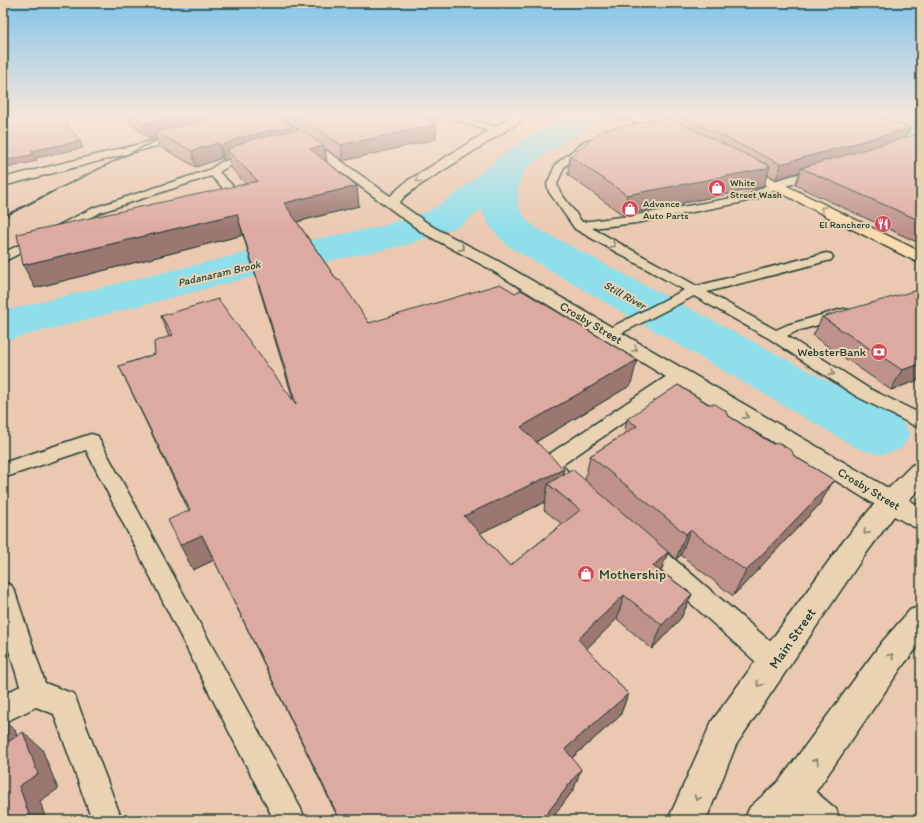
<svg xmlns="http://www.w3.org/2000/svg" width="924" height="823" font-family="Itim,sans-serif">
	<rect width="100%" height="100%" fill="#eac9b0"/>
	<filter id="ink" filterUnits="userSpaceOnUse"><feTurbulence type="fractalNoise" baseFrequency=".025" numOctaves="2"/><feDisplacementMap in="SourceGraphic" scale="8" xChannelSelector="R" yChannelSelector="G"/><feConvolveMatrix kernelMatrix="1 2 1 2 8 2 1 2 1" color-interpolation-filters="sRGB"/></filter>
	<g filter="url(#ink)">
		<polygon fill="#addd9c" stroke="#668d68" points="831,114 916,114 921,117 921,136 902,142"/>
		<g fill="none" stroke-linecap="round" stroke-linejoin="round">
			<path fill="#8fdfeb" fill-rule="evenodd" d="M566 114H598C583 136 556 145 536 161 533 163 529 165 526 168 521 174 519 185 518 192 515 209 524 218 536 228L901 419 910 434 901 449 880 455 859 449 508 246C498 236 485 223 482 209L459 226 406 245 251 277 3 341V311L249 252 383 226 431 210 458 192 499 157 527 137 556 123Z"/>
			<g stroke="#1f3d34" stroke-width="3">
				<g id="lane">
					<polygon points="439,114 453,114 500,129 502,131 497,134 494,133"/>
					<polygon points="588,140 593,143 564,167 557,184 560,192 582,222 636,215 738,197 750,194 771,183 779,183 780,185 779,187 758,198 739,203 636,223 592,228 697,286 826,253 831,254 833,257 831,260 707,292 776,330 787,325 839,310 844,309 849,310 851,313 849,316 797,331 787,336 868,388 921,414 921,428 915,426 856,396 770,339 694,296 614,337 609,339 604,337 601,334 604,331 684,290 575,229 549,192 547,184 556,164 585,141"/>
					<polygon points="252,151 257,154 255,156 229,166 219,172 233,186 230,197 210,203 206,202 204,200 206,198 221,193 222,187 211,176 101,212 3,262 3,253 93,208 209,170 221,162"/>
					<path d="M679 371 685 372 687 376 685 380 562 465 571 475 568 480C555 484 545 475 539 464L542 459 673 372Z"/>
					<polygon points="91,434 98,436 100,441 301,809 305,820 274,820 86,450 3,478 3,463"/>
					<polygon points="645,539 653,541 784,653 788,662 784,671 775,675 766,671 637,555 634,548 637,541"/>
					<polygon points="3,582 11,585 15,592 45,683 74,694 122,820 92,820 54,714 36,707 3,723 3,695 20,686 3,631"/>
					<polygon points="793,778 804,782 836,809 840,820 801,820 782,804 778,793 782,782"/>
				</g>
			</g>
			<g stroke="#1f3d34" stroke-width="3">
				<g id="street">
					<polygon points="263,114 275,114 390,196 407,181 516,114 527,114 523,120 417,187 405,196 399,203 433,227 500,262 900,495 904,502 900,509 891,512 882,509 488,268 423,233"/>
					<path d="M694 114H715L714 116C702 119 656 132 650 124 652 121 686 116 694 114Z"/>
					<polygon points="188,132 192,133 194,135 192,137 3,186 3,178"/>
					<polygon points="826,166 830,167 832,170 830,173 775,189 770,188 768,185 770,182"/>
				</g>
			</g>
			<g stroke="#1f3d34" stroke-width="3">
				<g id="secondary">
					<polygon points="921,462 921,487 909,500 921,507 921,529 912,526 894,516 862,559 736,745 706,820 668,820 712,721 842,543 882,495 912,465"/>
					<polygon points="921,606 921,643 904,664 806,806 791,820 744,820 750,807 780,780 882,642 910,610"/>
				</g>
			</g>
			<g stroke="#1f3d34" stroke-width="3">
				<g id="primary">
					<path d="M616 114C639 114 655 120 676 130L678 132 676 134H668L651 126 617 116Z"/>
					<polygon points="738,162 921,252 921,263 915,261 734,169 732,166 734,163"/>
				</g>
			</g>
			<use href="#lane" fill="#e9d3b2" fill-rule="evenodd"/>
			<use href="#street" fill="#e9d3b2" fill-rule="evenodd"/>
			<use href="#secondary" fill="#e9d3b2" fill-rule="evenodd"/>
			<use href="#primary" fill="#fcdcac" fill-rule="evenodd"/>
			<polyline stroke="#1f3d34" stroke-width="1.5" points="48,194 167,135"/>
			<polyline stroke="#1f3d34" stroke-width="2" points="3,217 50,193"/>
		</g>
		<g fill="#be928a" stroke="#1f3d34" fill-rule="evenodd">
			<path d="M121 114H275L292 126 293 131 299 129 278 114H442V117L428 121 436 125V139L343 161 325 148 327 162 359 206 297 222 337 280 369 323 631 385 536 442 564 474 585 480 590 456 624 434 627 419 708 404 773 444 834 480 819 505 733 596 681 555 676 559 668 552 661 571 692 594 681 618 652 649 617 619 586 649 628 694 620 716 572 758 574 789 551 820H339L214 560 193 570 189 511 131 391 119 366 155 354 169 337 161 316 293 399 243 235 35 288 246 184 231 168 229 159 224 161 222 158 196 167 159 146 156 137 148 139ZM545 502 544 510 562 524 510 566 480 533Z"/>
			<polygon points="682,117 906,138 921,133 921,244 795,185 800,172 776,179 767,174 764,185 758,188 623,215 568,175 570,156 681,123"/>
			<polygon points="822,317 921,379 891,390 813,336"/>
		</g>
		<g fill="#9b7771" stroke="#1f3d34">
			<polygon points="183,114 242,114 155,132 156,137 148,139 143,124"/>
			<polygon points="410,114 442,114 442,117 410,126"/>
			<polygon points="436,125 436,139 343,161 341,145"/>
			<polygon points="292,126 294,140 227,150 229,159 224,161 221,146 239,138"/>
			<polygon points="910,128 904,141 801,168 800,172 776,179 781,164"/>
			<polygon points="80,141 83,148 36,158 37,161 3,169 3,161 31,151"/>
			<polygon points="218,143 222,158 196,167 192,151"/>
			<polygon points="324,146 327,164 310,149"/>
			<polygon points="770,166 764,185 758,188 623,215 627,195"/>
			<polygon points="357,186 359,206 288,224 284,203"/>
			<polygon points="237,214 243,235 35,288 23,265"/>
			<polygon points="637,360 631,385 519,452 521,427"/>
			<polygon points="921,364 921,379 891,390 902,370"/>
			<polygon points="564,469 560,494 548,484 545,502 464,541 464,516"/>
			<polygon points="834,480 819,505 733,596 746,571"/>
			<polygon points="690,530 681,555 676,559 686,534"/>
			<polygon points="202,535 214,560 193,570 180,545"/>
			<polygon points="668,552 659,576 653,566"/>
			<polygon points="692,594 681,618 652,649 662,625"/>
			<polygon points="624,595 617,619 572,663 578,639"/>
			<polygon points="628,694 620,716 559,769 565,749"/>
			<polygon points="3,721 15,730 25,760 5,744 3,738"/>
			<polygon points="23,732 42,749 58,789 40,801 46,820 31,820 19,786"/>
			<polygon points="581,769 574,789 551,820 542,820"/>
		</g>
		<g fill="#ddaaa1" stroke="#1f3d34">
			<polygon points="3,114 59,114 80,141 31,151 34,154 3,161"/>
			<polygon points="132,114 183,114 143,124"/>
			<polygon points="225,114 275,114 292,126 239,138 221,146 218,143 192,151 155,132"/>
			<polygon points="296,114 416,114 436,125 341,145"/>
			<polygon points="695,114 873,114 910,128 781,164 682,117"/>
			<polygon points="667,117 770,166 764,169 627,195 570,156 603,130"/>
			<polygon points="300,129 324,146 310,149 357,186 284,203 337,280 340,280 369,323 500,284 515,293 521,290 637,360 521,427 564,469 464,516 510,566 580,510 548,484 572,469 668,552 653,566 692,594 662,625 624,595 578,639 628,694 565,749 581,769 542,820 340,820 202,535 180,545 168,520 190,510 119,366 155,354 154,342 173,335 161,316 218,299 296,404 237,214 23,265 17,234 258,181 227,150 246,141"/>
			<polygon points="921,133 921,221 801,168"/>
			<polygon points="921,289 921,364 902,370 822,317"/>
			<polygon points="678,385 708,404 715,404 726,411 727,415 773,444 779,443 792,451 794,456 834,480 746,571 690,530 686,534 590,456 637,426 627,419"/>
			<polygon points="23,732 38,774 19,786 31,820 3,820 3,738 5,744"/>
		</g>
		<defs><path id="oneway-chevron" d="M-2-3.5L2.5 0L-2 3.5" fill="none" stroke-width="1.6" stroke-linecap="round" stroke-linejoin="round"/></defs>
		<g stroke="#7a806d">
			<use href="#oneway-chevron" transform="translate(418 180) rotate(148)"/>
			<use href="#oneway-chevron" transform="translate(613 245) rotate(30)"/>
			<use href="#oneway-chevron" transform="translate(462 248) rotate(27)"/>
			<use href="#oneway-chevron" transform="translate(635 349) rotate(31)"/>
			<use href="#oneway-chevron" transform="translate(832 373) rotate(33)"/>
			<use href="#oneway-chevron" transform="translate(746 416) rotate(31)"/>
			<use href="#oneway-chevron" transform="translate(866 532) rotate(129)"/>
			<use href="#oneway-chevron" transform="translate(891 656) rotate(-53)"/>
			<use href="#oneway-chevron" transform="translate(759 684) rotate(126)"/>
			<use href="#oneway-chevron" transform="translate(816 761) rotate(-54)"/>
			<use href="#oneway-chevron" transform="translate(697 798) rotate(113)"/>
		</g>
		<use stroke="#8e8c70" href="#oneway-chevron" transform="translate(823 209) rotate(-154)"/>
	</g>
	<linearGradient id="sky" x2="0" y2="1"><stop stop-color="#84c5e9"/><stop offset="0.5" stop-color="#f6e7db"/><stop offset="1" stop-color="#f6e7db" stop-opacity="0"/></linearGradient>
	<rect width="924" height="230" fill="url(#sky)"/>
	<defs>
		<g id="shop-disc" transform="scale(0.9)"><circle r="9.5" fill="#d1495b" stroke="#e9d3b2"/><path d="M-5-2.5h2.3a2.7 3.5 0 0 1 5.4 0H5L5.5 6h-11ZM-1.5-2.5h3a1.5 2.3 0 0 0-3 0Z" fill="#fff"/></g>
		<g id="restaurant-disc" transform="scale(0.9)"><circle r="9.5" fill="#d1495b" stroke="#e9d3b2"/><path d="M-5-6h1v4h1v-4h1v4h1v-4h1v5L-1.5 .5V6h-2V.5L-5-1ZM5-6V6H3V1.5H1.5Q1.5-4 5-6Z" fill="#fff"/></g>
		<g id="bank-disc" transform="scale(0.9)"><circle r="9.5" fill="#d1495b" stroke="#e9d3b2"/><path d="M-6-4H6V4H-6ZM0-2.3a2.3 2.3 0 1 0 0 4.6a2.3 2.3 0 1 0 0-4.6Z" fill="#fff"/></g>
	</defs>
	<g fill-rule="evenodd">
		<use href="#shop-disc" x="717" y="188"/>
		<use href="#shop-disc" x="630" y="209"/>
		<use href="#restaurant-disc" x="883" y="224"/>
		<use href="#bank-disc" x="879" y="352"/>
		<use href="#shop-disc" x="586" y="574"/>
	</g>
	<g text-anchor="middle" stroke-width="4" stroke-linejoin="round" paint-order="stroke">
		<g font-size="10" fill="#1f3d34" stroke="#e9d3b2" text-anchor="start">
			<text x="730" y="186">White<tspan x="730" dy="12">Street Wash</tspan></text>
			<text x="643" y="207">Advance<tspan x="643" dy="12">Auto Parts</tspan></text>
			<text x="870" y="228" text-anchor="end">El Ranchero</text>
		</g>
		<g font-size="11" font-style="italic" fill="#25453d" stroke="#e9d3b2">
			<text transform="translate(219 273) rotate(-13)" y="4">Padanaram Brook</text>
			<text transform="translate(625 295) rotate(29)" y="4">Still River</text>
		</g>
		<g font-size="12" fill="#1f3d34" stroke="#e9d3b2">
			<text transform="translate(591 323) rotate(31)" y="4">Crosby Street</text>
			<text transform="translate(869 489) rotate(31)" y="4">Crosby Street</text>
		</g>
		<g font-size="12" fill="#1f3d34" stroke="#e9d3b2" text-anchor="end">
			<text x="866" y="356">WebsterBank</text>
		</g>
		<g font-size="14" fill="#1f3d34" stroke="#e9d3b2" text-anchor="start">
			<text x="599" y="579">Mothership</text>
		</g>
		<g font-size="14" fill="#1f3d34" stroke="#e9d3b2">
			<text transform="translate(792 638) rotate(-55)" y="5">Main Street</text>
		</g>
	</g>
	<rect width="924" height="823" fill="none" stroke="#e9d3b2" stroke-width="16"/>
	<rect x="8" y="8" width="908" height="807" fill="none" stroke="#1f3d34" stroke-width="1.5" filter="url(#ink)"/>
</svg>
